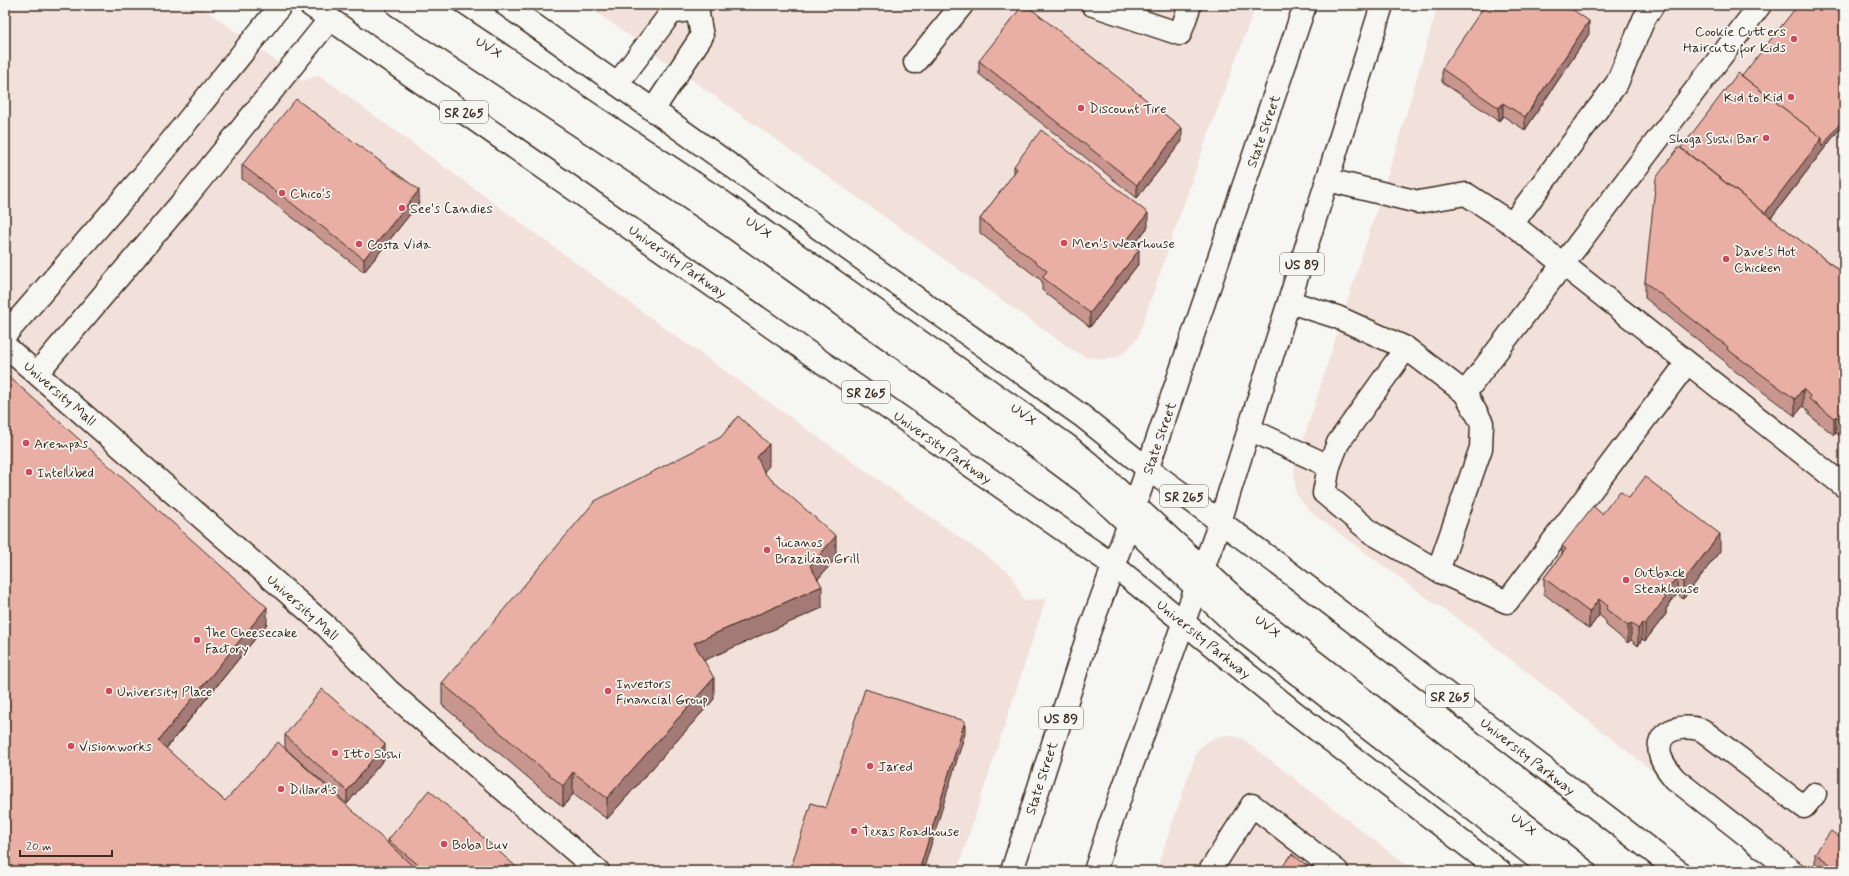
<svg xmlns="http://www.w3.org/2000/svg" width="1849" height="876" font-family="Mynerve,sans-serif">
	<rect width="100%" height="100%" fill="#f6f6f2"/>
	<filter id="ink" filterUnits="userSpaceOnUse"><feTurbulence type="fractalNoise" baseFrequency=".025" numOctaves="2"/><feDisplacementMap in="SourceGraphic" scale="8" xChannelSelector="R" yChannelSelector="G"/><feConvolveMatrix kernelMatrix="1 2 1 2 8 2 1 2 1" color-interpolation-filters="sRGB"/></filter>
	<g filter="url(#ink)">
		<g fill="#f2e1db">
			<polygon points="5,5 199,5 303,81 319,75 670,332 1010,573 1023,600 1046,599 957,871 5,871"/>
			<polygon points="586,5 1256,5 1200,157 1138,337 1128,349 1116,358 1100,359 1086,357 1071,349"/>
			<polygon points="1438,5 1844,5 1844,871 1779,871 1472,629 1431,601 1309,511 1296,494 1294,469 1395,152"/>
			<polygon points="1229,735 1243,739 1414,871 1156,871 1197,751 1206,742 1216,737"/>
		</g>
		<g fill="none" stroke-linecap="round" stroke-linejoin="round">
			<g stroke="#3b2a1e" stroke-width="25">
				<g id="minor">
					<polyline points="397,5 724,221 959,389 1085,483 1243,632 1553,871"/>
					<polyline points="426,5 721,201 1068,446 1090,464 1249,611 1585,871"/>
					<polyline points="1093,5 1180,34 1190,5"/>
					<polyline points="915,62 962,5"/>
					<polyline points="617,84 671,13 697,9 700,5"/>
					<polyline points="653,110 702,36 697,9"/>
					<polyline points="1328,180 1418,202 1466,194 1512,224 1844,486"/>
					<polyline points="1512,224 1617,83 1644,19 1653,5"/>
					<polyline points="1290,302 1337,317 1406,348 1338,443 1329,466"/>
					<polyline points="5,335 143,176 281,5"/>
					<polyline points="5,346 327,627 388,690 598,871"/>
					<polyline points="1406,348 1465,393 1760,5"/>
					<polyline points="37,373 183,201 330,19"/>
					<polyline points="1249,429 1329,466 1324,493 1372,533 1438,571 1507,602 1687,363"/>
					<polyline points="1438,571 1481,448 1482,423 1465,393"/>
					<polyline points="1210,871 1252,805 1337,871"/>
					<path d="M1792 871 1675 779C1669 772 1664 766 1661 758 1652 730 1682 723 1702 730L1804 807 1815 794"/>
				</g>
			</g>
			<g stroke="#3b2a1e" stroke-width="25">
				<g id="major">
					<polyline points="310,5 1113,565 1294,712 1500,871"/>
					<polyline points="506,5 1082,416 1148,469 1278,564 1678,871"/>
					<polyline points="1012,871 1089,632 1128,526 1305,5"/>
					<polyline points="1095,871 1109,828 1220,522 1382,5"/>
				</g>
			</g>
			<use href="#minor" stroke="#f6f6f2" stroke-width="22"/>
			<use href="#major" stroke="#f6f6f2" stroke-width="22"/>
		</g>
		<g fill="#c8968e" stroke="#3b2a1e">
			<polygon points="1493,10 1589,34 1525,130 1503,116 1499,121 1442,82 1442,69"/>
			<polygon points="979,61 1182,141 1137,198 979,74"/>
			<polygon points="1742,76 1844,123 1771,218 1844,274 1844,439 1836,433 1834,435 1809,415 1809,412 1803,406 1795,416 1727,365 1727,363 1645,298 1645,282 1681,148"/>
			<polygon points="242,165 419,203 364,272 242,179"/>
			<polygon points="1014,166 1148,227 1133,245 1139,263 1090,327 1042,290 1042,281 980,233 980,219 1014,174"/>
			<polygon points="769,466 764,471 765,474 836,558 818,579 822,608 704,660 714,699 607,819 573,794 563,807 442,705 442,683"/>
			<polygon points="1629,498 1720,551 1683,599 1677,594 1666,609 1666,614 1645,641 1642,639 1638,646 1631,640 1628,643 1606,625 1606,621 1599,615 1589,629 1544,594 1544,578 1562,554 1562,546 1602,514"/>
			<polygon points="267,624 166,749 225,801 388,844 388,840 521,871 5,871"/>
			<polygon points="285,735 385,758 347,804 285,748"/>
			<polygon points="1842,839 1844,871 1822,871 1815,866 1815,853"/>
		</g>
		<g fill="#a37a74" stroke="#3b2a1e">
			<polygon points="1589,21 1589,34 1525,130 1525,117"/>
			<polygon points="1503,103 1503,116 1499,121 1499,108"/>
			<polygon points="1844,118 1844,123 1763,228 1763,215 1822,138"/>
			<polygon points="1182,128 1182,141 1137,198 1137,185"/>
			<polygon points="419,190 419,203 364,272 364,259"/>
			<polygon points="1148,213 1148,227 1127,254 1127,240"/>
			<polygon points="1139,250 1139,263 1090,327 1090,313"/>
			<polygon points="1803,389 1803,406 1795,416 1795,399"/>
			<polygon points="1836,416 1836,433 1834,435 1834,418"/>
			<polygon points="769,444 769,466 757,479 757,457"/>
			<polygon points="1720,534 1720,551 1683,599 1683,582"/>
			<polygon points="836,536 836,558 810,588 810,566"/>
			<polygon points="1677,577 1677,594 1666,609 1666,614 1645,641 1645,625 1663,595"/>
			<polygon points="822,586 822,608 694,665 694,643"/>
			<polygon points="1599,599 1599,615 1589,629 1589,612"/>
			<polygon points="267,607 267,624 158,758 158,741"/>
			<polygon points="1631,623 1631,640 1628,643 1628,626"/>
			<polygon points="1642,623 1642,639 1638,646 1638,629"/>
			<polygon points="714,678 714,699 607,819 607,798"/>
			<polygon points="965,721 965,734 923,871 919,871"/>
			<polygon points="385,744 385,758 347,804 347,791"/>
			<polygon points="573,772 573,794 563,807 563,786"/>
		</g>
		<g fill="#e9afa5" stroke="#3b2a1e">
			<polygon points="1023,5 1026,5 1182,128 1137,185 979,61"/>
			<polygon points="1485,5 1493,10 1496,5 1566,5 1589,21 1525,117 1503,103 1499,108 1442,69"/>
			<polygon points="1798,5 1844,5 1844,118 1822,147 1822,138 1742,76"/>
			<polygon points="1738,73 1822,138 1765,213 1681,148"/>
			<polygon points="296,99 419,190 364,259 242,165"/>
			<polygon points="1041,130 1148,213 1127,240 1139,250 1090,313 1042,277 1047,271 980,219 1017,169 1014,166"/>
			<polygon points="1679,147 1844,274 1844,422 1836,416 1834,418 1809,399 1810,396 1803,389 1795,399 1727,349 1728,347 1645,282 1656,178"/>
			<polygon points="5,373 267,607 158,741 225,801 278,742 418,871 5,871"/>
			<polygon points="738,416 769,444 757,457 765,474 836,536 810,566 822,586 694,643 714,678 607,798 573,772 563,786 442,683 595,501 721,437"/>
			<polygon points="1645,477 1720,534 1683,582 1677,577 1663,595 1666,597 1645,625 1642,623 1638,629 1631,623 1628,626 1606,609 1608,606 1599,599 1589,612 1544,578 1566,549 1562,546 1593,506 1602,514 1620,491 1629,498"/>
			<polygon points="322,689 385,744 347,791 285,735"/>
			<polygon points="865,689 965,721 919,871 790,871 811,803 826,808"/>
			<polygon points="429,790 521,871 426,871 388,840"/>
			<polygon points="1831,831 1842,839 1844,836 1844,871 1826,871 1831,865 1815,853"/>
			<polygon points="1292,854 1314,871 1279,871"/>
		</g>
	</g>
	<g fill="#d1495b" stroke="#f6f6f2" stroke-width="1.5">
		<circle cx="1794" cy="39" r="4"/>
		<circle cx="1791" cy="97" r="4"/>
		<circle cx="1081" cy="108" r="4"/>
		<circle cx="1766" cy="138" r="4"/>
		<circle cx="282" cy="193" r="4"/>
		<circle cx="402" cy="208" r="4"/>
		<circle cx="1064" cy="243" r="4"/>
		<circle cx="359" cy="244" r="4"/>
		<circle cx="1726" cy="259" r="4"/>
		<circle cx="26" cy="443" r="4"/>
		<circle cx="29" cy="472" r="4"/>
		<circle cx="767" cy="550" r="4"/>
		<circle cx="1626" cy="580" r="4"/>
		<circle cx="197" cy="640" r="4"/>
		<circle cx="109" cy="691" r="4"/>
		<circle cx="608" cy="691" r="4"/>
		<circle cx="71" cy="746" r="4"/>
		<circle cx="335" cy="753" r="4"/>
		<circle cx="870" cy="766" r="4"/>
		<circle cx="281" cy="789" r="4"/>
		<circle cx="854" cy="831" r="4"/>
		<circle cx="444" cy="844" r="4"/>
	</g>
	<g text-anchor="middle" stroke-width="3.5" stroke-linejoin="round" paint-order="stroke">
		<g fill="#f6f6f2" stroke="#73675e" stroke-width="1">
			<rect x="440" y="101" width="48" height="22" rx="3"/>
			<rect x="1280" y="253" width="44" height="22" rx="3"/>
			<rect x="842" y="381" width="48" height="22" rx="3"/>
			<rect x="1160" y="485" width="48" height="22" rx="3"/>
			<rect x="1426" y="685" width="48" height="22" rx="3"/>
			<rect x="1039" y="707" width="44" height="22" rx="3"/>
		</g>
		<g font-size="13" font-weight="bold" fill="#3b2a1e">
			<text x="464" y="117">SR 265</text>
			<text x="1302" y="269">US 89</text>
			<text x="866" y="397">SR 265</text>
			<text x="1184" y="501">SR 265</text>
			<text x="1450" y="701">SR 265</text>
			<text x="1061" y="723">US 89</text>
		</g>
		<g font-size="14" fill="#3b2a1e" stroke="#f6f6f2" text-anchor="start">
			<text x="1786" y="36" text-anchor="end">Cookie Cutters<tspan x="1786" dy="16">Haircuts for Kids</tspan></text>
			<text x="1783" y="102" text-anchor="end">Kid to Kid</text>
			<text x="1089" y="113">Discount Tire</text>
			<text x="1758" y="143" text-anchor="end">Shoga Sushi Bar</text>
			<text x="290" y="198">Chico's</text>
			<text x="410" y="213">See's Candies</text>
			<text x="1072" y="248">Men's Wearhouse</text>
			<text x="367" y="249">Costa Vida</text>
			<text x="1734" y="256">Dave's Hot<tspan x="1734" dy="16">Chicken</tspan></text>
			<text x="34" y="448">Arempas</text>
			<text x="37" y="477">Intellibed</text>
			<text x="775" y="547">Tucanos<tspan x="775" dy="16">Brazilian Grill</tspan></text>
			<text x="1634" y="577">Outback<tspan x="1634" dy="16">Steakhouse</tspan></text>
			<text x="205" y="637">The Cheesecake<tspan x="205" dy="16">Factory</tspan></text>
			<text x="616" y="688">Investors<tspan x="616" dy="16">Financial Group</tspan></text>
			<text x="117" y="696">University Place</text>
			<text x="79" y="751">Visionworks</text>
			<text x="343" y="758">Itto Sushi</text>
			<text x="878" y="771">Jared</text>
			<text x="289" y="794">Dillard's</text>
			<text x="862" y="836">Texas Roadhouse</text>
			<text x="452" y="849">Boba Luv</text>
		</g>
		<g font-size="14" fill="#3b2a1e" stroke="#f6f6f2">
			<text transform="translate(489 47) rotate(33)" y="5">UVX</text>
			<text transform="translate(1263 131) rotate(-71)" y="5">State Street</text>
			<text transform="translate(759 227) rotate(35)" y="5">UVX</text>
			<text transform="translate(678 261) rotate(35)" y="5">University Parkway</text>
			<text transform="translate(60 393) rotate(41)" y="5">University Mall</text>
			<text transform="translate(1024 414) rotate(36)" y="5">UVX</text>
			<text transform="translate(1159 438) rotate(-71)" y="5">State Street</text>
			<text transform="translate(943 447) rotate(35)" y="5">University Parkway</text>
			<text transform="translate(303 607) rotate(42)" y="5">University Mall</text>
			<text transform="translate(1268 626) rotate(38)" y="5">UVX</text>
			<text transform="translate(1204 639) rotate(39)" y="5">University Parkway</text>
			<text transform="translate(1528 756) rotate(38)" y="5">University Parkway</text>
			<text transform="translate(1041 778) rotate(-72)" y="5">State Street</text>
			<text transform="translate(1524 824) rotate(38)" y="5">UVX</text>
		</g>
	</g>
	<rect width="1849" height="876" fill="none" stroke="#f6f6f2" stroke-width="20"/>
	<rect x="10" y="10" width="1829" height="856" fill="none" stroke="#3b2a1e" stroke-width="1.5" filter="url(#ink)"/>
	<path d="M20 850v6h92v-6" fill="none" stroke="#3b2a1e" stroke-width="2"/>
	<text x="26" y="850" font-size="12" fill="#3b2a1e" stroke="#f6f6f2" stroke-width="3" paint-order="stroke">20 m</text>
</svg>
